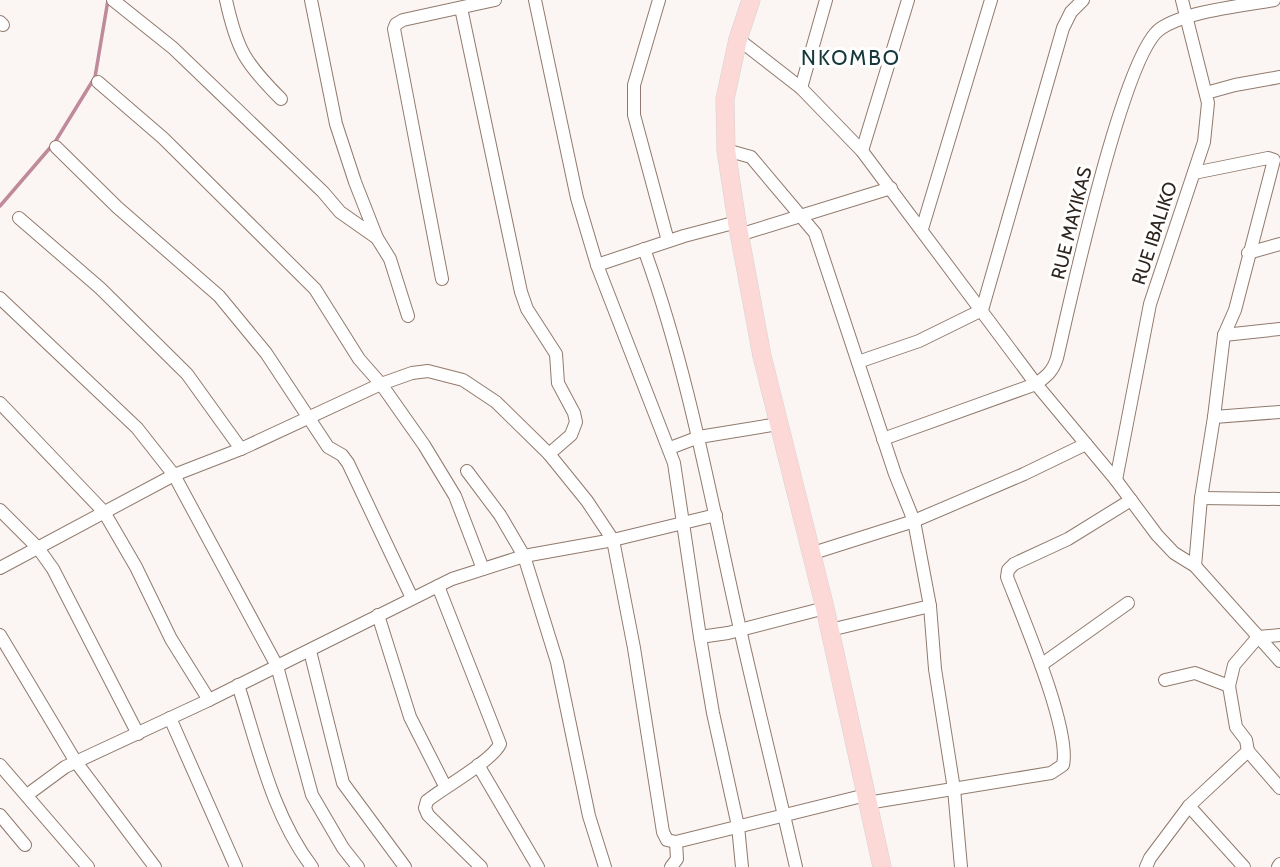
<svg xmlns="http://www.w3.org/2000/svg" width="1280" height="867" font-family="Cabin,sans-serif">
	<rect width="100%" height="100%" fill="#fbf6f3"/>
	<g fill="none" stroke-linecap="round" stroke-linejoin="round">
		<polyline stroke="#c08a9d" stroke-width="3.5" points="0,206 55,142 95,77 108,0"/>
		<g stroke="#917a6d" stroke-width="14">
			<g id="street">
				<polyline points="113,0 173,48 323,192 340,212 377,238"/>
				<path d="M226 0C237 50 245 63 281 99"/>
				<polyline points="311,0 336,124 355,182 377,238 390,259 408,316"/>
				<polyline points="535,0 577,198 597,265 674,463 700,637 713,713 738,826 742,867"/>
				<polyline points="659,0 634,85 634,115 668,241"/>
				<polyline points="461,8 521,292 527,309 556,354 558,383 574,413 576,422 571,435 549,454"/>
				<polyline points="0,22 3,25"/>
				<polyline points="738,39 801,88 862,151 1036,384 1116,480 1157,535 1174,553 1195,566 1280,661"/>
				<polyline points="98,82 163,138 315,289 359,359 381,384 424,445 455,496 483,569"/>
				<polyline points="801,88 826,0"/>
				<polyline points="1206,93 1235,85 1280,77"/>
				<polyline points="56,147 117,207 219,296 266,353 328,447 342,455 348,463 412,598"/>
				<polyline points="726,150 751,157 815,233 895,474 914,521 930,606 935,669 954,789 961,867"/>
				<polyline points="862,151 908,0"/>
				<polyline points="1194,173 1268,158 1274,160 1235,310 1224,335 1214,417 1201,498 1195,566"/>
				<polyline points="19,218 100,288 187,374 241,449"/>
				<polyline points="922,229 991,0"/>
				<polyline points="739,235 891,188"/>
				<path d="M644 249C689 373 711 501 740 629 758 709 778 788 796 867"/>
				<polyline points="1248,253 1280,244"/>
				<polyline points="597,265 684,236 737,222"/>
				<polyline points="442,279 394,29 396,24 403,20 495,0"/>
				<polyline points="0,298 137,428 174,475 277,666 312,795 343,848 358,867"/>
				<polyline points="1224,335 1280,329"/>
				<polyline points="858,362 919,341 982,310 1063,28 1071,12 1083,0"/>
				<polyline points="0,403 104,512 136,567 171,639 209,700"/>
				<polyline points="1214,417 1280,412"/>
				<path d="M883 439 1036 384C1047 376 1053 371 1057 358 1070 302 1123 55 1160 29 1186 11 1242 6 1274 0"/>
				<polyline points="670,448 699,437 778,424"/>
				<polyline points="467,471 500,515 524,556 557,662 589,816 605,867"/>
				<polyline points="1116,480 1150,304 1204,142 1208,103 1182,0"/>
				<polyline points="1201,498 1280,499"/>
				<polyline points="0,510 38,548 53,569 138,734"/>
				<polyline points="810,554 914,521 1024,474 1086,444"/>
				<polyline points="0,568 174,475 241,449 381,384 412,373 428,371 463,380 496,402 549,454 587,501 613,540 634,648 663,832 667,840 676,842 866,795"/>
				<path d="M438 586 500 744C492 761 444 787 427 801L425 808 428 815 481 867"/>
				<polyline points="378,615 410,717 445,786"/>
				<polyline points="830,630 930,606"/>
				<polyline points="0,635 76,762 155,867"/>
				<polyline points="1280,635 1258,637 1234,665 1229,686 1236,727 1246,740 1248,751 1280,788"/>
				<polyline points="700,637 728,633 825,608"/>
				<polyline points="310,651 343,783 405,867"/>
				<polyline points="1041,665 1128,603"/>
				<polyline points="1165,680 1195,673 1229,686"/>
				<path d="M238 685C258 746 272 815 312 867"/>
				<polyline points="170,718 236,867"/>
				<polyline points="0,765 88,867"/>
				<polyline points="478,765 538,867"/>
				<polyline points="27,795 65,767 209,700 452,579 524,556 613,540 716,515"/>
				<path d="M867 803 1051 773 1063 765C1071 729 1022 616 1007 577L1008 570 1014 564 1068 539 1131 500"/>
				<polyline points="1189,806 1244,867"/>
				<polyline points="0,815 25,845"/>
				<polyline points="671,867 677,859 676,842"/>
				<polyline points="1146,867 1150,858 1189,806 1248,751"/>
				<polyline points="1278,867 1280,864"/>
			</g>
		</g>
		<g stroke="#d5d3d2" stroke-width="19">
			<polyline id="primary" points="751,0 738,39 725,99 726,150 737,222 762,356 825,608 882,867"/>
		</g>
		<use href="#street" stroke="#fff" stroke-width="12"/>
		<use href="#primary" stroke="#fcd8d6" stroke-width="18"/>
	</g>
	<g text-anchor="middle" stroke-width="6" stroke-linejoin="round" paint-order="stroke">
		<g font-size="19" fill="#2e251f" stroke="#fff">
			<text transform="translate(1071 223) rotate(-76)" y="7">RUE MAYIKAS</text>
			<text transform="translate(1154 233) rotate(-72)" y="7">RUE IBALIKO</text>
		</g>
		<g font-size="21" letter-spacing="2" fill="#16383b" stroke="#fff">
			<text x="851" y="65">NKOMBO</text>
		</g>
	</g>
</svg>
